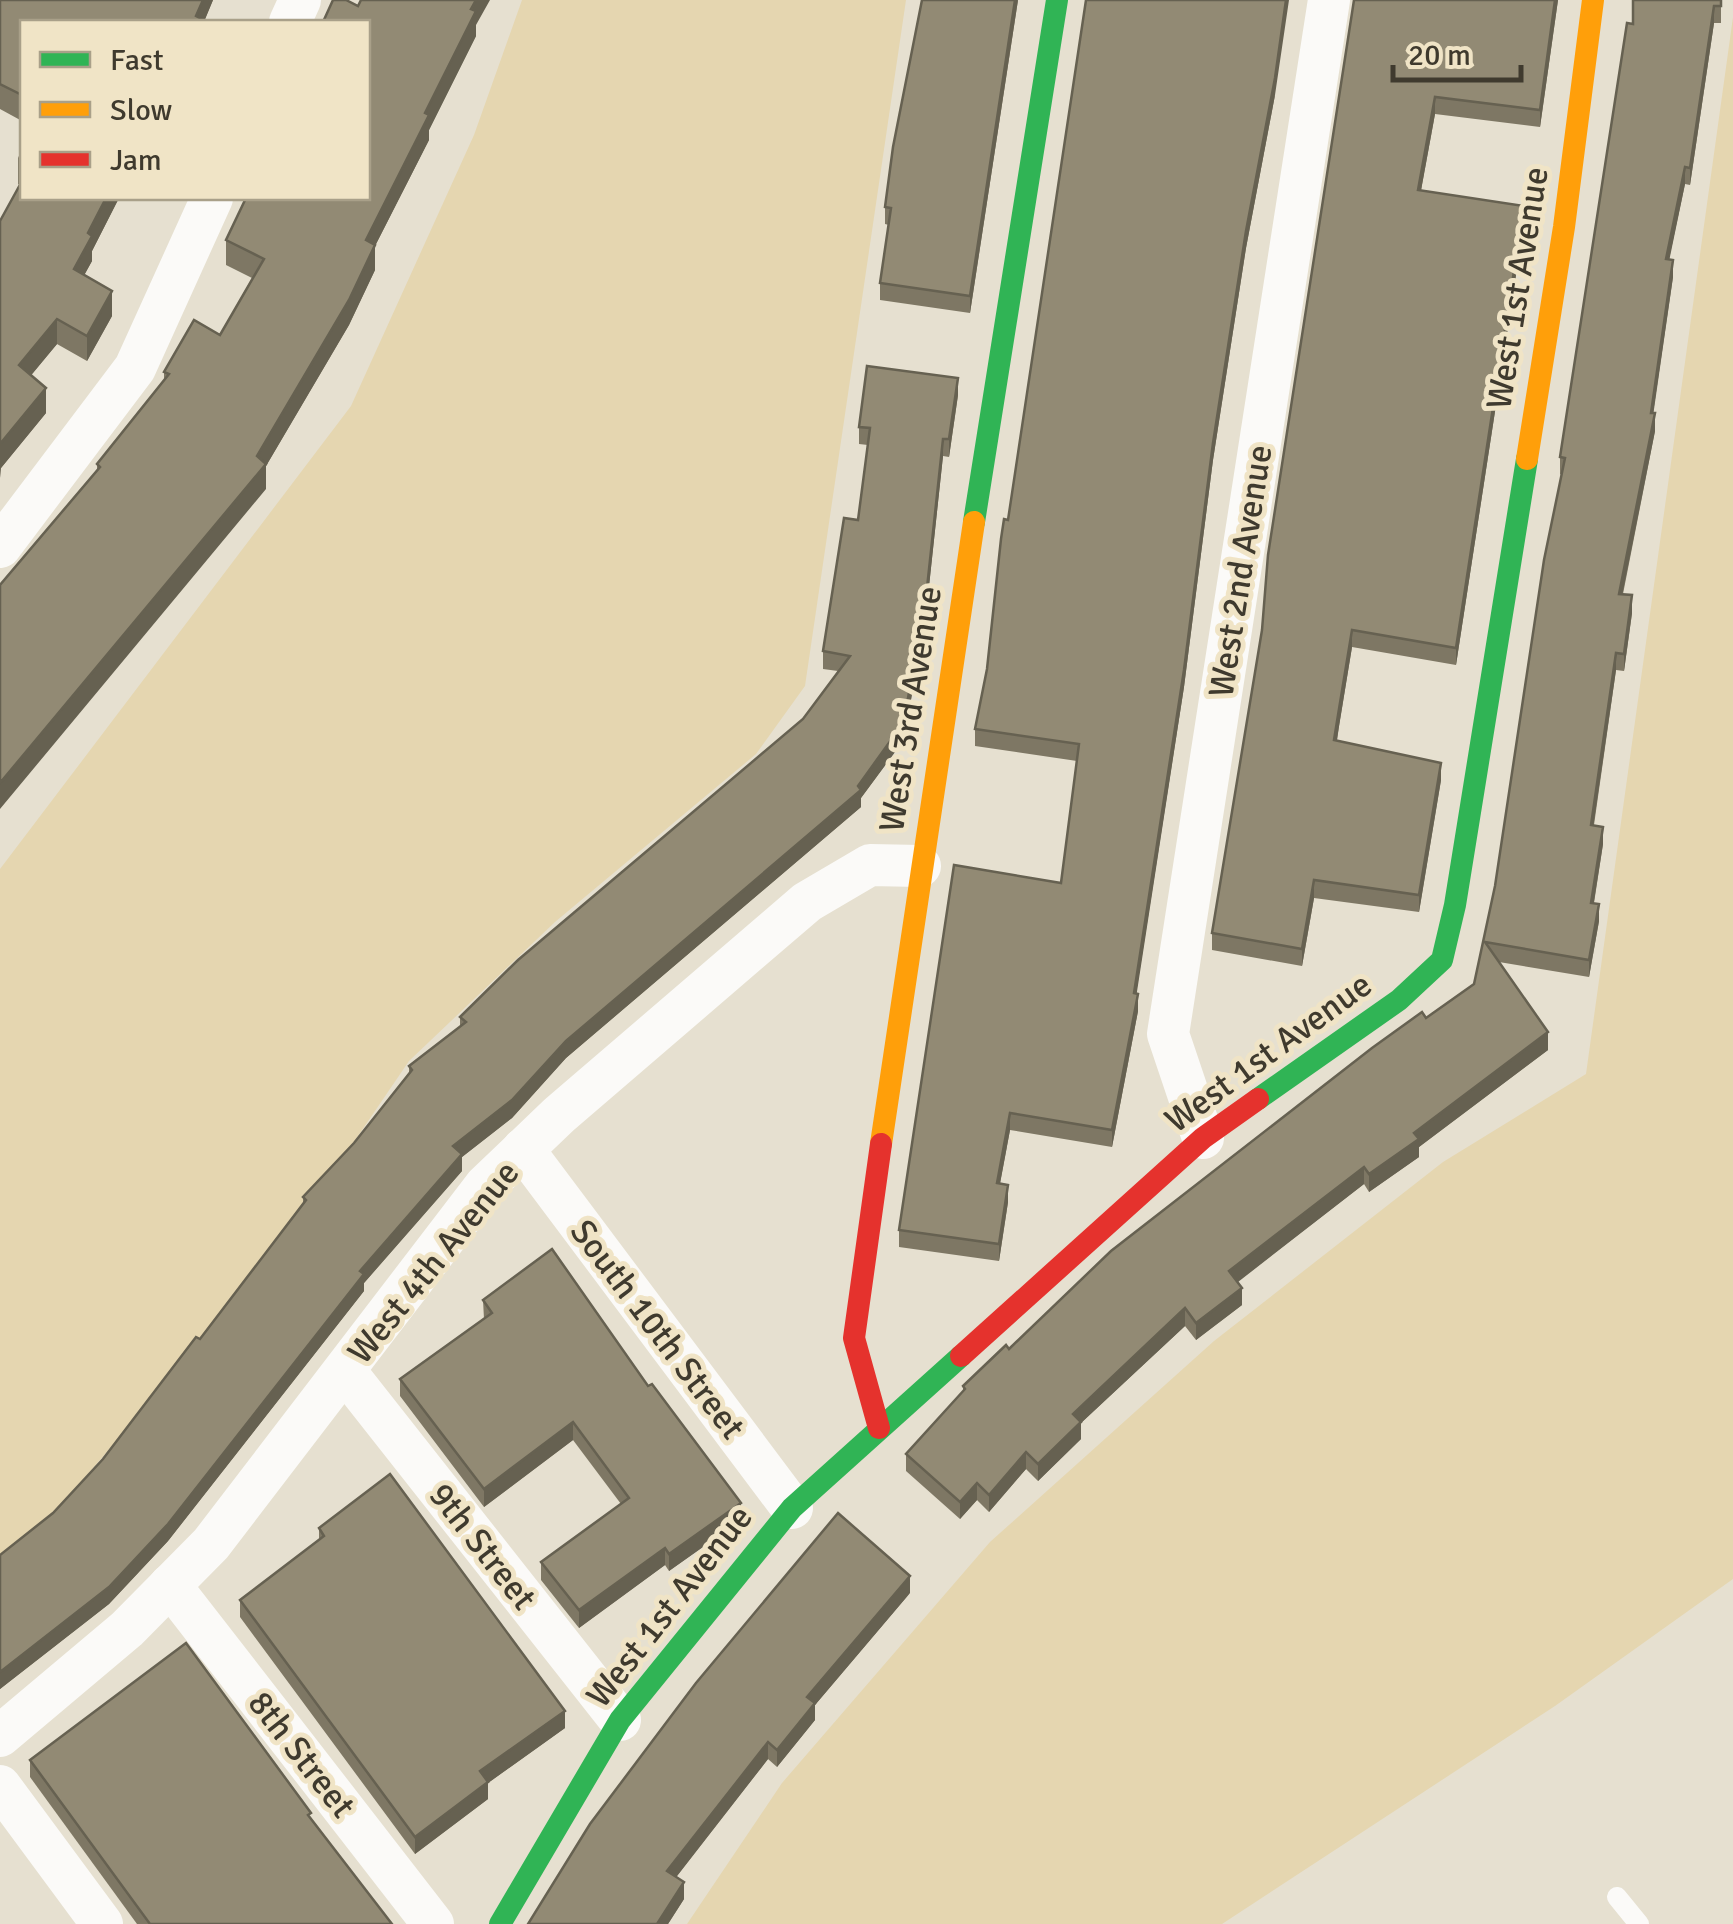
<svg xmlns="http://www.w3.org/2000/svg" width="1733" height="1924" font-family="Signika,sans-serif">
	<rect width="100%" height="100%" fill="#e6e0d0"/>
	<g fill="#e5d6b0">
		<polygon points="522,0 906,0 805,686 756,754 555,922 409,1061 343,1158 181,1365 59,1508 0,1555 0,869 351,406 474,135"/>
		<polygon points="1733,17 1733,1579 1555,1706 1222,1924 687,1924 782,1783 990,1542 1214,1341 1443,1162 1586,1074"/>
	</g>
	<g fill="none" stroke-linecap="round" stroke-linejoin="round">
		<polyline stroke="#fbfaf8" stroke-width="20" points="1617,1897 1639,1924"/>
		<g stroke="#fbfaf8" stroke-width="42">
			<polyline points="290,22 300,0"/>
			<polyline points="0,547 135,368 212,198"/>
			<polyline points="1203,1138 1168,1034 1329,0"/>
			<polyline points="523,1149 792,1508"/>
			<polyline points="345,1371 620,1720"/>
			<polyline points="170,1585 433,1924"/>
			<polyline points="0,1736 127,1629 211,1544 485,1186 559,1115 807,902 870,865 920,866"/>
			<polyline points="0,1786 102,1924"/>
		</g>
		<g stroke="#30b455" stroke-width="22">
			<polyline points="974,522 1057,0"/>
			<polyline points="1258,1099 1399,1000 1442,960 1455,905 1527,459"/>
			<polyline points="500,1924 620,1720 792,1508 961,1356"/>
		</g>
		<g stroke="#ff9f0a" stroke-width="22">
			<polyline points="1527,459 1564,227 1593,0"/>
			<polyline points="881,1144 974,522"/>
		</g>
		<g stroke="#e5322d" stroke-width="22">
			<polyline points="961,1356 1203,1138 1258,1099"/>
			<polyline points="879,1428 854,1338 881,1144"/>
		</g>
	</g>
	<g fill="#7e7764">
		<polygon points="0,0 213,0 204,21 22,22 22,121 0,109"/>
		<polygon points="1018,0 970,313 880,300 880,283 889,225 885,224 885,207"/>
		<polygon points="1354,0 1558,0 1540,127 1435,114 1421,190 1524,223 1456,665 1352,647 1339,726 1337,741 1441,780 1419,912 1314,898 1302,966 1212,950 1212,933 1262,630"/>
		<polygon points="1721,0 1721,23 1714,23 1690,185 1685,184 1669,259 1673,277 1653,413 1655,431 1623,594 1632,613 1624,671 1616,670 1594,825 1603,844 1594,903 1599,921 1589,977 1499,962 1548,1050 1419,1147 1419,1157 1369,1192 1364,1184 1237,1282 1242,1305 1196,1340 1185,1326 1081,1423 1081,1439 1038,1481 1026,1469 989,1512 977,1500 960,1519 906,1471 906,1454 963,1391 963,1386 1426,1018 1474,984 1495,886 1562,475 1560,474 1560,457 1633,24"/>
		<polygon points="358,6 476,25 476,36 429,130 429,140 375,246 375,270 349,325 266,466 266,489 97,470 97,464 164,380 164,372 220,335 252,278 226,265 226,240"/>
		<polygon points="1275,95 1246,248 1213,460 1184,687 1136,994 1138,1011 1112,1147 1010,1130 1000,1183 1008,1202 999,1261 899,1247 899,1230 1061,883 1077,761 975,746 975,729 987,669 1008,520"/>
		<polygon points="22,149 22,198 119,198 92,251 92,261 84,275 112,316 87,361 57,344 31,375 46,413 1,468 0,478 20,185 18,184 18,158"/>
		<polygon points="958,395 949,457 943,456 927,605 909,712 909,733 861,798 861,807 566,1058 512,1118 462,1157 462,1171 364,1283 364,1291 168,1541 109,1604 0,1689 0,1555 53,1513 103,1459 200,1339 303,1203 303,1197 354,1143 409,1073 409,1066 460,1026 460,1017 803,719 838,671 823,669 823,651 858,520 868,445 859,444 859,427"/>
		<polygon points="483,1300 648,1386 741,1520 669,1571 665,1565 579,1628 541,1580 541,1562 621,1504 573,1440 484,1507 400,1396 400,1379 484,1319"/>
		<polygon points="319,1528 565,1728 488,1783 488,1799 415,1854 240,1617 240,1600 319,1540"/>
		<polygon points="910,1593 815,1705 815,1720 777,1767 768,1759 676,1877 684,1899 668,1924 528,1924"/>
		<polygon points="30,1760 311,1819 392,1924 137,1924 30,1777"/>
	</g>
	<g fill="#666151">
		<polygon points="203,0 213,0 204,22 196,16"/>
		<polygon points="476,0 490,0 476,25 476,36 429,130 429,140 375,246 375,270 349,325 266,466 266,489 0,809 0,783 257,456 366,240"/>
		<polygon points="1015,0 1018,0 970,313 970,296"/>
		<polygon points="1286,0 1289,0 1275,95 1246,248 1213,460 1184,687 1134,1011 1134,993 1213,443 1246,231"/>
		<polygon points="1555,0 1558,0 1540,127 1540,110"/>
		<polygon points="1714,6 1714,23 1690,185 1690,168"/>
		<polygon points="1435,97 1435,114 1418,207 1418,190"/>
		<polygon points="1685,167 1685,184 1666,276 1666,259"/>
		<polygon points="106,198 119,198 92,251 92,261 74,294 74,269 88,233"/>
		<polygon points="1524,206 1524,223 1456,665 1456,648"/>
		<polygon points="1673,260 1673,277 1651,430 1651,413"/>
		<polygon points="112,291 112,316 87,361 87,336"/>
		<polygon points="57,319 57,344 19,390 19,365"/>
		<polygon points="958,378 958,395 949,457 949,439"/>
		<polygon points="46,388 46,413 1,468 0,478 0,444"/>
		<polygon points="1655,413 1655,431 1619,611 1619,594"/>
		<polygon points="943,439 943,456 927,605 908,717 909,715 909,733 861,798 861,807 566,1058 512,1118 462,1157 462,1171 364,1283 364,1291 168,1541 109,1604 0,1689 0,1672 360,1271 453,1146 566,1041 858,786 907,704"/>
		<polygon points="1632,595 1632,613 1624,671 1624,654"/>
		<polygon points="1352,630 1352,647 1334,757 1334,740"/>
		<polygon points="1616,653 1616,670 1591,842 1591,825"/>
		<polygon points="1441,763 1441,780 1419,912 1419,895"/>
		<polygon points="1603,827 1603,844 1591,920 1591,903"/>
		<polygon points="1314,880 1314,898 1302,966 1302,949"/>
		<polygon points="1599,904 1599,921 1589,977 1589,960"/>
		<polygon points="1138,994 1138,1011 1112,1147 1112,1130"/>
		<polygon points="1548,1032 1548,1050 1419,1147 1419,1157 1369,1192 1369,1174 1414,1133"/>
		<polygon points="1010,1113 1010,1130 997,1200 997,1183"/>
		<polygon points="1364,1167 1364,1184 1229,1289 1229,1271"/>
		<polygon points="1008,1185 1008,1202 999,1261 999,1244"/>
		<polygon points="1242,1288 1242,1305 1196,1340 1196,1323"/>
		<polygon points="1185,1308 1185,1326 1081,1423 1081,1439 1038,1481 1038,1464 1073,1414"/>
		<polygon points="573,1422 573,1440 484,1507 484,1489"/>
		<polygon points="1026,1452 1026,1469 989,1512 989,1495"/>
		<polygon points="977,1483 977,1500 960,1519 960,1502"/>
		<polygon points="741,1503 741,1520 669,1571 669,1554"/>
		<polygon points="665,1548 665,1565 579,1628 579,1610"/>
		<polygon points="910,1576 910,1593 815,1705 815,1720 777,1767 777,1750 807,1697"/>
		<polygon points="565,1711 565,1728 488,1783 488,1799 415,1854 415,1837 480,1771"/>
		<polygon points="768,1742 768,1759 667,1889 667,1871"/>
		<polygon points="684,1882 684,1899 668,1924 657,1924"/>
	</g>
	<g fill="#928a74" stroke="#666151" stroke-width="2.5">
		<polygon points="0,0 203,0 196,16 207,22 22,22 22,95 0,84"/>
		<polygon points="333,0 346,0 358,6 361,0 476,0 471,9 476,11 425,113 429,115 366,240 375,245 349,300 257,456 266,464 0,783 0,585 100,467 97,464 169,374 164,372 194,320 220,335 264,259 226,240 246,198 368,198 368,22 323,22"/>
		<polygon points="922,0 1015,0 970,296 880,283 891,208 885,207 893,147"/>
		<polygon points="1086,0 1286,0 1275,78 1246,231 1213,443 1184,670 1134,993 1138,994 1112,1130 1010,1113 997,1183 1008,1185 999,1244 899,1230 954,865 1061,883 1079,744 975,729 987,669 1001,539 1004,519 1008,520"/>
		<polygon points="1354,0 1555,0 1540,110 1435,97 1418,190 1524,206 1456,648 1352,630 1339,709 1334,740 1441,763 1419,895 1314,880 1302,949 1212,933 1262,630 1268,555"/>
		<polygon points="1633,0 1721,0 1721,6 1714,6 1690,168 1685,167 1666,259 1673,260 1651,413 1655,413 1619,594 1632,595 1624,654 1616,653 1591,825 1603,827 1591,903 1599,904 1589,960 1485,942 1548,1032 1414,1133 1419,1139 1369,1174 1364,1167 1229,1271 1242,1288 1196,1323 1185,1308 1073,1414 1081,1422 1038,1464 1026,1452 989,1495 977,1483 960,1502 906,1454 965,1389 963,1386 1006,1345 1009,1349 1111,1251 1372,1048 1422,1012 1426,1018 1474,984 1495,886 1544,560 1565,458 1560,457 1627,23 1633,24"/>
		<polygon points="22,181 22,198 106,198 88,233 92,236 74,269 112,291 87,336 57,319 19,365 46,388 0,444 0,221"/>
		<polygon points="867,366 958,378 949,439 943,439 927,588 907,704 909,715 858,786 861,790 566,1041 512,1100 453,1146 462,1154 360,1271 364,1274 168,1524 109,1587 0,1672 0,1555 53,1513 103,1459 196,1337 200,1339 306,1200 303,1197 354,1143 412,1070 409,1066 466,1022 460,1017 518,960 803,719 850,656 823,651 844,518 858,520 870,428 859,427"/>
		<polygon points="552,1249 648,1386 652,1384 741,1503 669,1554 665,1548 579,1610 541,1562 629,1498 573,1422 484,1489 400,1379 492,1313 483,1300"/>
		<polygon points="390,1474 565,1711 480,1771 488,1782 415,1837 240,1600 324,1536 319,1528"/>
		<polygon points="838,1513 910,1576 807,1697 815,1703 777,1750 768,1742 667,1871 684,1882 657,1924 528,1924 590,1824 696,1683"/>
		<polygon points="186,1643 311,1813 308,1815 392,1924 150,1924 30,1760"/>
	</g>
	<g text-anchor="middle" stroke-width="10" stroke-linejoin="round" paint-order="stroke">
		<g font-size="35" fill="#3f3a2e" stroke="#f0e4c6">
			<text transform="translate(1517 288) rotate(-81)" y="12">West 1st Avenue</text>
			<text transform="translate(1240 571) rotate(-81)" y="12">West 2nd Avenue</text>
			<text transform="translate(910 709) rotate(-81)" y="12">West 3rd Avenue</text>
			<text transform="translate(1268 1052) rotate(-36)" y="12">West 1st Avenue</text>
			<text transform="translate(433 1262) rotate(-51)" y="12">West 4th Avenue</text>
			<text transform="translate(658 1329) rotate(53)" y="12">South 10th Street</text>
			<text transform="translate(483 1546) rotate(52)" y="12">9th Street</text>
			<text transform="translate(669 1606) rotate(-52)" y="12">West 1st Avenue</text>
			<text transform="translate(302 1754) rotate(52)" y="12">8th Street</text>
		</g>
	</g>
	<rect x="20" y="20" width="350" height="180" fill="#f0e4c6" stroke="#a9a089" stroke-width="2.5"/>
	<rect x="40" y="52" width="50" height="15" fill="#30b455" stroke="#a9a089" stroke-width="2.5"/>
	<text x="110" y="70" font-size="30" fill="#3f3a2e">Fast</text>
	<rect x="40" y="102" width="50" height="15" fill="#ff9f0a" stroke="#a9a089" stroke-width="2.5"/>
	<text x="110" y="120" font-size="30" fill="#3f3a2e">Slow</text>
	<rect x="40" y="152" width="50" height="15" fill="#e5322d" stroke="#a9a089" stroke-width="2.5"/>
	<text x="110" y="170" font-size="30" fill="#3f3a2e">Jam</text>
	<path d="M1393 65v15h128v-15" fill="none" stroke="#3f3a2e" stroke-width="5"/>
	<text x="1408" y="65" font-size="30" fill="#3f3a2e" stroke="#f0e4c6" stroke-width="8" paint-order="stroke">20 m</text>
</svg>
